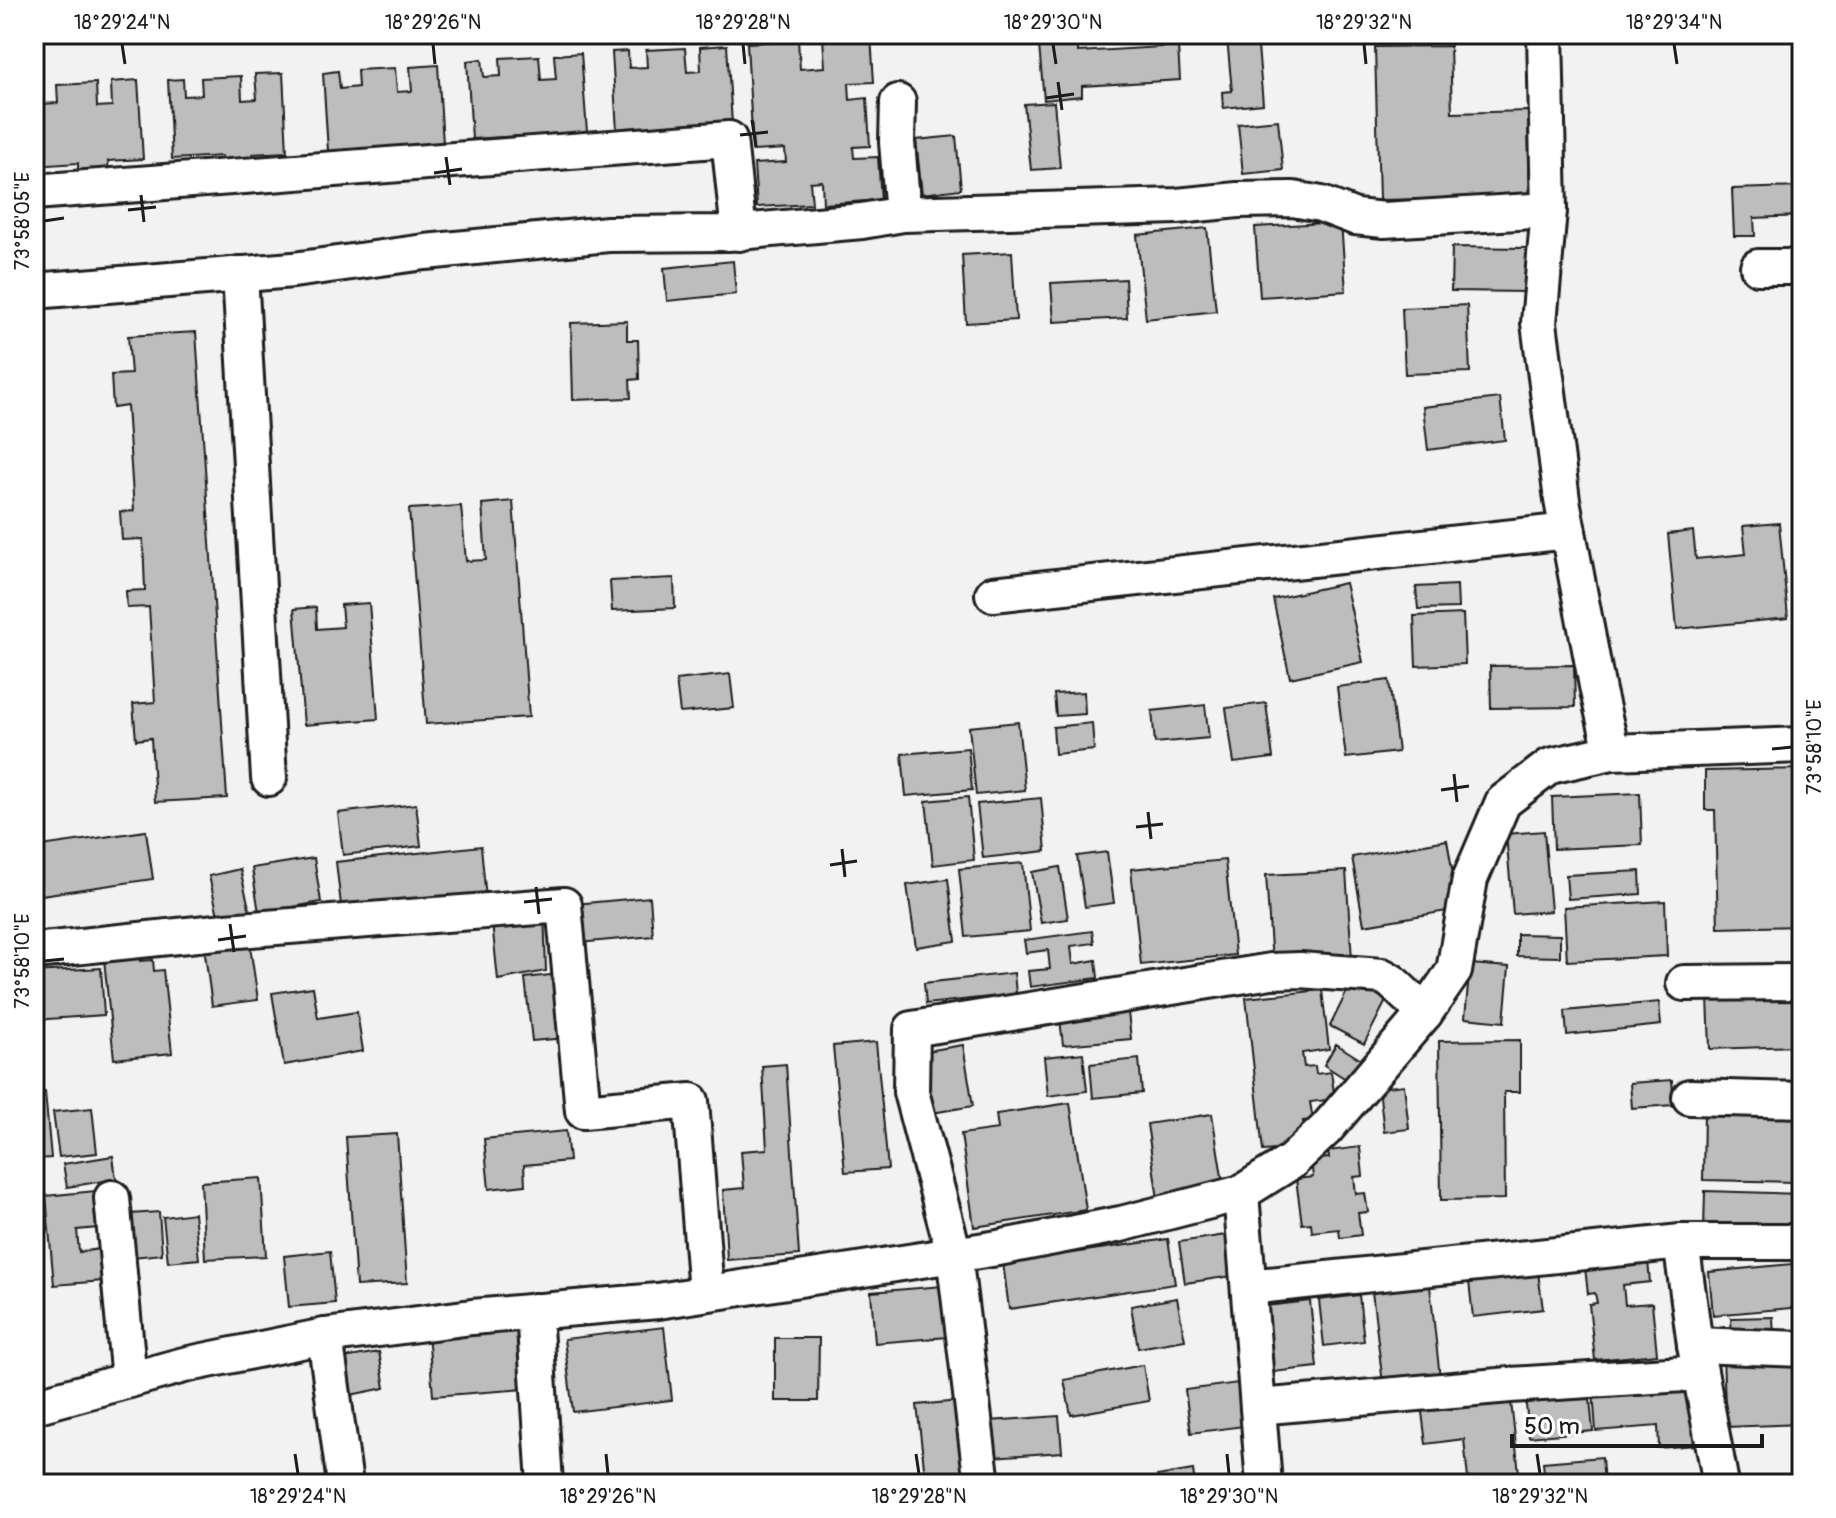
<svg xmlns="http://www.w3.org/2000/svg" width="1836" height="1518" font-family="Pangolin,sans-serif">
	<rect width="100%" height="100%" fill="#f2f2f2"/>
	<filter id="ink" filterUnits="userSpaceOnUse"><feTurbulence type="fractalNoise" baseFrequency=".0125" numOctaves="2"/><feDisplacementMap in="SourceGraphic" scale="16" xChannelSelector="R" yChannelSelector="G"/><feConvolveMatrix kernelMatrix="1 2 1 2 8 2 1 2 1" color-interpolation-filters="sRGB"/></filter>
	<g filter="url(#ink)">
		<g fill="#bdbdbd" stroke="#1c1c1c" stroke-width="2">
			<polygon points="1257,35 1263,104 1223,108 1222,92 1232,91 1227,38"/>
			<polygon points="871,36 874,82 849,83 850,100 867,98 870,146 853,147 854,158 878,157 881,200 823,204 822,181 810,182 812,204 757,207 754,164 786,162 785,149 753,151 747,43 798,40 800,69 825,67 823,38"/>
			<polygon points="1078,43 1078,52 1178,46 1180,80 1082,86 1082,96 1044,100 1039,46"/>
			<polygon points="727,45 732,124 617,131 612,52 628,51 629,68 647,67 646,50 685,48 687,72 701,71 700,47"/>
			<polygon points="1450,46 1452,113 1528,111 1530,197 1379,200 1375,47"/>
			<polygon points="581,53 587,132 551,134 552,146 522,148 521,136 472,139 467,61 482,59 484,77 501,76 500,58 539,56 541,80 556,79 554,55"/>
			<polygon points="438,65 443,144 407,146 408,157 378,160 377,148 328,151 323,73 338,71 340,89 358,87 357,70 395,68 397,92 412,91 410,67"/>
			<polygon points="283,73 287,152 252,154 253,165 223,167 222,156 172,159 168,80 183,79 184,96 202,95 201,78 241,76 242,100 257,99 255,74"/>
			<polygon points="138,80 143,159 108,161 109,173 78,175 78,163 34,166 34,87 39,87 40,104 58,103 57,85 96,83 97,107 112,106 111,82"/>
			<polygon points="1054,102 1060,168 1031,170 1024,104"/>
			<polygon points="1278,120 1283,170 1243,174 1238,124"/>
			<polygon points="956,136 961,189 922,194 916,140"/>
			<polygon points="1802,187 1802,216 1754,218 1755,236 1734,236 1732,189"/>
			<polygon points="1341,222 1346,291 1260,297 1255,227"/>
			<polygon points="1207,228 1216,311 1146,319 1137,235"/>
			<polygon points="1452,247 1526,248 1526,292 1451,291"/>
			<polygon points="1012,252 1016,320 966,323 962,255"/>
			<polygon points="733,261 736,294 667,301 664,268"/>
			<polygon points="1125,279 1127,318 1054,322 1051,283"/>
			<polygon points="1467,305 1470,372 1405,374 1402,308"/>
			<polygon points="627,321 627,340 638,340 639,379 630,380 631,398 573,400 571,323"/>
			<polygon points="196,332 227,798 155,802 151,738 136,740 133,704 155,702 149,607 127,608 126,591 145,590 143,539 122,540 120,512 134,511 127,406 113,408 111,375 131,374 128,336"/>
			<polygon points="1500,398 1505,440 1428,450 1423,407"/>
			<polygon points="513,501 529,717 426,724 409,509 461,506 466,561 486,560 482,504"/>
			<polygon points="1779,523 1788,618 1677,629 1668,534 1693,531 1696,559 1746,554 1743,526"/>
			<polygon points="674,578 675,608 612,611 610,581"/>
			<polygon points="1345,583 1363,662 1290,678 1273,599"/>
			<polygon points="1457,585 1458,608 1418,609 1416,587"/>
			<polygon points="369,603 378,719 304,725 294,609 316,607 317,629 343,627 341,605"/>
			<polygon points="1463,614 1465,664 1416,666 1414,616"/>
			<polygon points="1574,665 1575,707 1491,708 1490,666"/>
			<polygon points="730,674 734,708 680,713 676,680"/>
			<polygon points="1389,680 1398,752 1346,758 1337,687"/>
			<polygon points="1084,692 1085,714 1056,716 1054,694"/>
			<polygon points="1266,703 1273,758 1234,763 1226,708"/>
			<polygon points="1205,705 1209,738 1155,743 1152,711"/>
			<polygon points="1018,722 1025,790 976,795 969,727"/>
			<polygon points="1092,723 1094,750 1055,754 1053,727"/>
			<polygon points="968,748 972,790 906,796 902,754"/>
			<polygon points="1802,769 1802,926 1718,928 1715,810 1705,810 1705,771"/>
			<polygon points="1640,793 1642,845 1554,849 1552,797"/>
			<polygon points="968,797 974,860 933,865 926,801"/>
			<polygon points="1041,798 1046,851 983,858 977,804"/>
			<polygon points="416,804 421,846 343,855 338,813"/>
			<polygon points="146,831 153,879 34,896 34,847"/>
			<polygon points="1544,831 1551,911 1513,914 1506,834"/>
			<polygon points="1447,840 1459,909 1364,925 1352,857"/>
			<polygon points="481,846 486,899 342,914 336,862"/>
			<polygon points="1107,852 1114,903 1085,907 1077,856"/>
			<polygon points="314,858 321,902 259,913 252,868"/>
			<polygon points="1225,860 1235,955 1141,965 1131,869"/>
			<polygon points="1023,863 1030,931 966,937 959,869"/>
			<polygon points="1060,867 1068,919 1041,923 1032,872"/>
			<polygon points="240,869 251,916 220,924 209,876"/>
			<polygon points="1346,871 1352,959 1272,963 1266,875"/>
			<polygon points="1640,871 1641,894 1568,899 1566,875"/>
			<polygon points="948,879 956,941 916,947 907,885"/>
			<polygon points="650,897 653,936 579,943 575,904"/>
			<polygon points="1665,901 1667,956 1567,961 1564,907"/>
			<polygon points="544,909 546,971 498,980 491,913"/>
			<polygon points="1092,931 1094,943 1071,946 1073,964 1096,960 1098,978 1030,987 1028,971 1050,969 1048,950 1026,953 1024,940"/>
			<polygon points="1517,934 1560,935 1560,957 1517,956"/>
			<polygon points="249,939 258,1000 212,1006 204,946"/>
			<polygon points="139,950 140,961 153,960 154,971 163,970 172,1053 114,1059 104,959"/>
			<polygon points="1470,964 1509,967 1504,1022 1465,1018"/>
			<polygon points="101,968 104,1015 34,1020 34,972"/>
			<polygon points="1014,973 1016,994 926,1004 924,983"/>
			<polygon points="1356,973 1391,991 1364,1044 1330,1026"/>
			<polygon points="559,974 566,1038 532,1041 525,978"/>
			<polygon points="313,987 318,1018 357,1012 363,1051 284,1065 272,993"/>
			<polygon points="1322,990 1329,1049 1302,1053 1304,1067 1315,1066 1316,1074 1331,1072 1335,1099 1310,1102 1313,1120 1303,1121 1305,1138 1291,1149 1263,1151 1246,998"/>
			<polygon points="1795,994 1796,1046 1710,1049 1708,997"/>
			<polygon points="1659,1002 1661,1025 1567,1035 1565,1011"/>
			<polygon points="1127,1003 1131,1039 1063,1045 1059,1010"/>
			<polygon points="1520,1040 1520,1092 1504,1092 1505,1199 1441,1200 1439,1041"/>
			<polygon points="876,1042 888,1169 845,1172 833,1046"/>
			<polygon points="1336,1044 1366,1063 1352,1083 1324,1065"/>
			<polygon points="963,1045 973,1106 926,1114 915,1053"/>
			<polygon points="1083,1053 1087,1091 1048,1096 1044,1057"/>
			<polygon points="1139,1059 1142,1093 1093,1098 1090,1064"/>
			<polygon points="786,1064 799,1255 727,1260 723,1190 744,1188 741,1151 767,1149 762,1066"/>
			<polygon points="1672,1080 1674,1105 1632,1108 1630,1083"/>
			<polygon points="1404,1085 1409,1129 1384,1132 1379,1088"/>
			<polygon points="45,1092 51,1158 34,1159 34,1093"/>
			<polygon points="1070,1103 1086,1210 974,1227 961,1134 998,1129 996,1114"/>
			<polygon points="92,1108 97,1153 59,1157 53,1112"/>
			<polygon points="1704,1111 1796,1113 1795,1182 1703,1180"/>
			<polygon points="1212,1114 1224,1189 1158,1199 1147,1124"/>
			<polygon points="566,1131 569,1161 524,1165 525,1185 489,1189 484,1139"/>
			<polygon points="397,1134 407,1283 356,1286 346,1137"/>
			<polygon points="1360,1147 1363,1176 1354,1177 1356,1194 1365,1193 1368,1212 1358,1213 1361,1235 1340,1238 1339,1229 1312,1232 1311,1223 1302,1224 1296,1179 1313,1177 1311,1160 1329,1158 1328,1151"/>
			<polygon points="113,1156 116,1179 67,1187 63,1164"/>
			<polygon points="261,1178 266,1256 205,1259 201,1182"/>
			<polygon points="95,1191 98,1228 77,1230 79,1252 100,1249 103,1281 54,1285 46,1196"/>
			<polygon points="1705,1191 1802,1194 1802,1233 1704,1230"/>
			<polygon points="159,1212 162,1254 133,1257 130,1214"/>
			<polygon points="194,1213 199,1259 168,1262 163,1217"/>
			<polygon points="1226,1235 1232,1276 1185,1283 1179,1242"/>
			<polygon points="1168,1239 1175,1284 1009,1309 1003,1263"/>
			<polygon points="330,1251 335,1303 289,1307 284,1256"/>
			<polygon points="1647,1251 1650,1282 1623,1285 1625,1305 1652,1303 1657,1354 1595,1360 1589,1304 1597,1303 1595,1293 1588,1294 1584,1258"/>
			<polygon points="1802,1263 1802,1307 1713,1315 1709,1272"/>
			<polygon points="1537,1265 1543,1309 1473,1317 1468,1273"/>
			<polygon points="1429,1277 1440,1378 1383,1384 1371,1283"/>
			<polygon points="955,1285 960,1336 875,1343 871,1292"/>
			<polygon points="1359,1295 1364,1341 1324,1346 1319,1300"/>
			<polygon points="1177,1298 1185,1340 1138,1348 1131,1306"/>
			<polygon points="1310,1301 1317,1367 1273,1372 1266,1306"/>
			<polygon points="1773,1317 1774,1338 1732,1339 1731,1318"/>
			<polygon points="520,1325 524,1389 433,1396 428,1332"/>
			<polygon points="664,1327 672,1400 573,1412 564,1339"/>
			<polygon points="775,1338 819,1338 818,1401 775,1401"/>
			<polygon points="379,1352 385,1388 345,1396 338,1359"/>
			<polygon points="1802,1353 1802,1424 1726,1427 1723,1357"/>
			<polygon points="1143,1365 1149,1401 1071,1415 1064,1380"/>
			<polygon points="1238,1383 1244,1426 1191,1433 1185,1390"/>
			<polygon points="1690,1384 1695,1445 1659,1448 1658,1426 1596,1431 1593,1391"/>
			<polygon points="1589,1389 1593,1431 1529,1437 1525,1394"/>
			<polygon points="1510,1393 1519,1473 1468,1479 1464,1439 1426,1444 1421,1404"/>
			<polygon points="970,1400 980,1484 926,1484 917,1405"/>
			<polygon points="1059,1416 1062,1452 992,1457 990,1421"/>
			<polygon points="1602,1457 1604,1484 1545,1484 1543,1462"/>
			<polygon points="1193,1470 1195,1484 1159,1484 1157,1476"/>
			<polygon points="242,1476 243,1484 179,1484 178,1481"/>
		</g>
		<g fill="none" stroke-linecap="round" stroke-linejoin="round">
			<g stroke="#1c1c1c" stroke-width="40">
				<g id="street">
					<polyline points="898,102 897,142 903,214 1177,206 1238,200 1293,199 1321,204 1355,217 1384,220 1549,210 1545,34"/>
					<polyline points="34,192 729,139 739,233"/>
					<polyline points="1549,210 1539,323 1562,500 1598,691 1612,752"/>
					<polyline points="1758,267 1802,267"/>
					<polyline points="240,274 269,778"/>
					<polyline points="34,291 293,270 425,252 608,234 728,233 862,221 903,214"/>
					<polyline points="993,594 1568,531"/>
					<polyline points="34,951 226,931 564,905 583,1111 691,1101 706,1293"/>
					<polyline points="1684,983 1802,982"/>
					<polyline points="1690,1097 1802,1100"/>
					<polyline points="1241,1193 1264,1484"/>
					<polyline points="112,1198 129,1380"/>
					<polyline points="1681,1242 1695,1345 1721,1484"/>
					<polyline points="1249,1287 1681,1242 1802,1242"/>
					<polyline points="534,1311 545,1484"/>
					<polyline points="325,1336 345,1484"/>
					<polyline points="1695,1345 1802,1349"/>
					<polyline points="34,1406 184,1365 325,1336 472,1317 658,1301 998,1248 1121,1224 1241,1193 1292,1161 1326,1129 1425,1013 1454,971 1470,879 1503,802 1550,766 1612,752 1802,745"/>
					<polyline points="1258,1407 1510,1385 1700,1373"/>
					<polyline points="982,1484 954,1254 911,1092 912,1029 1271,971 1300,970 1382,976 1391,981 1425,1013"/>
				</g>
			</g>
			<use href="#street" stroke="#fff" stroke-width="34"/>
		</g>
	</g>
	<path fill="none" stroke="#1c1c1c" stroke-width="3" d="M122 44 125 64M433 44 435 64M743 44 745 64M1053 44 1056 64M1364 44 1366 64M1674 44 1677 64M1058 82 1062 110M1046 98 1074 94M752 120 756 147M740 135 768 132M446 157 450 185M434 173 462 169M141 195 144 222M128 210 156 207M44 221 64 218M1772 749 1792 747M1454 774 1457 802M1441 790 1469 786M1148 812 1151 839M1136 827 1163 824M842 849 845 877M830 865 857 861M536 887 539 914M524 902 552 899M230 924 234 952M218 940 246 936M44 961 64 959M295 1454 298 1474M606 1454 608 1474M916 1454 919 1474M1227 1454 1229 1474M1537 1454 1540 1474"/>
	<rect width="1836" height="1518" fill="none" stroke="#fff" stroke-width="88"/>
	<path d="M1512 1434v12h250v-12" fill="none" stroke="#1c1c1c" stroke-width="4"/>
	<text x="1524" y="1434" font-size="24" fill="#1c1c1c" stroke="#ffffff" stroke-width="6" paint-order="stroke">50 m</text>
	<rect x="44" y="44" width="1748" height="1430" fill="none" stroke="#1c1c1c" stroke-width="3"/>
	<g font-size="20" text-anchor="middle" fill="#1c1c1c">
		<text x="122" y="29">18°29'24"N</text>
		<text x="433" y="29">18°29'26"N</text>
		<text x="743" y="29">18°29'28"N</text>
		<text x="1053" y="29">18°29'30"N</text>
		<text x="1364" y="29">18°29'32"N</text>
		<text x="1674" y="29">18°29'34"N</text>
		<text transform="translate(22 221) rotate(-90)" y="7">73°58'05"E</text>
		<text transform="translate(1814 747) rotate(-90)" y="7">73°58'10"E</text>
		<text transform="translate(22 961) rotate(-90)" y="7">73°58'10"E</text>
		<text x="298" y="1503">18°29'24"N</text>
		<text x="608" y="1503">18°29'26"N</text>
		<text x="919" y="1503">18°29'28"N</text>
		<text x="1229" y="1503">18°29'30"N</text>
		<text x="1540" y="1503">18°29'32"N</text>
	</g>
</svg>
